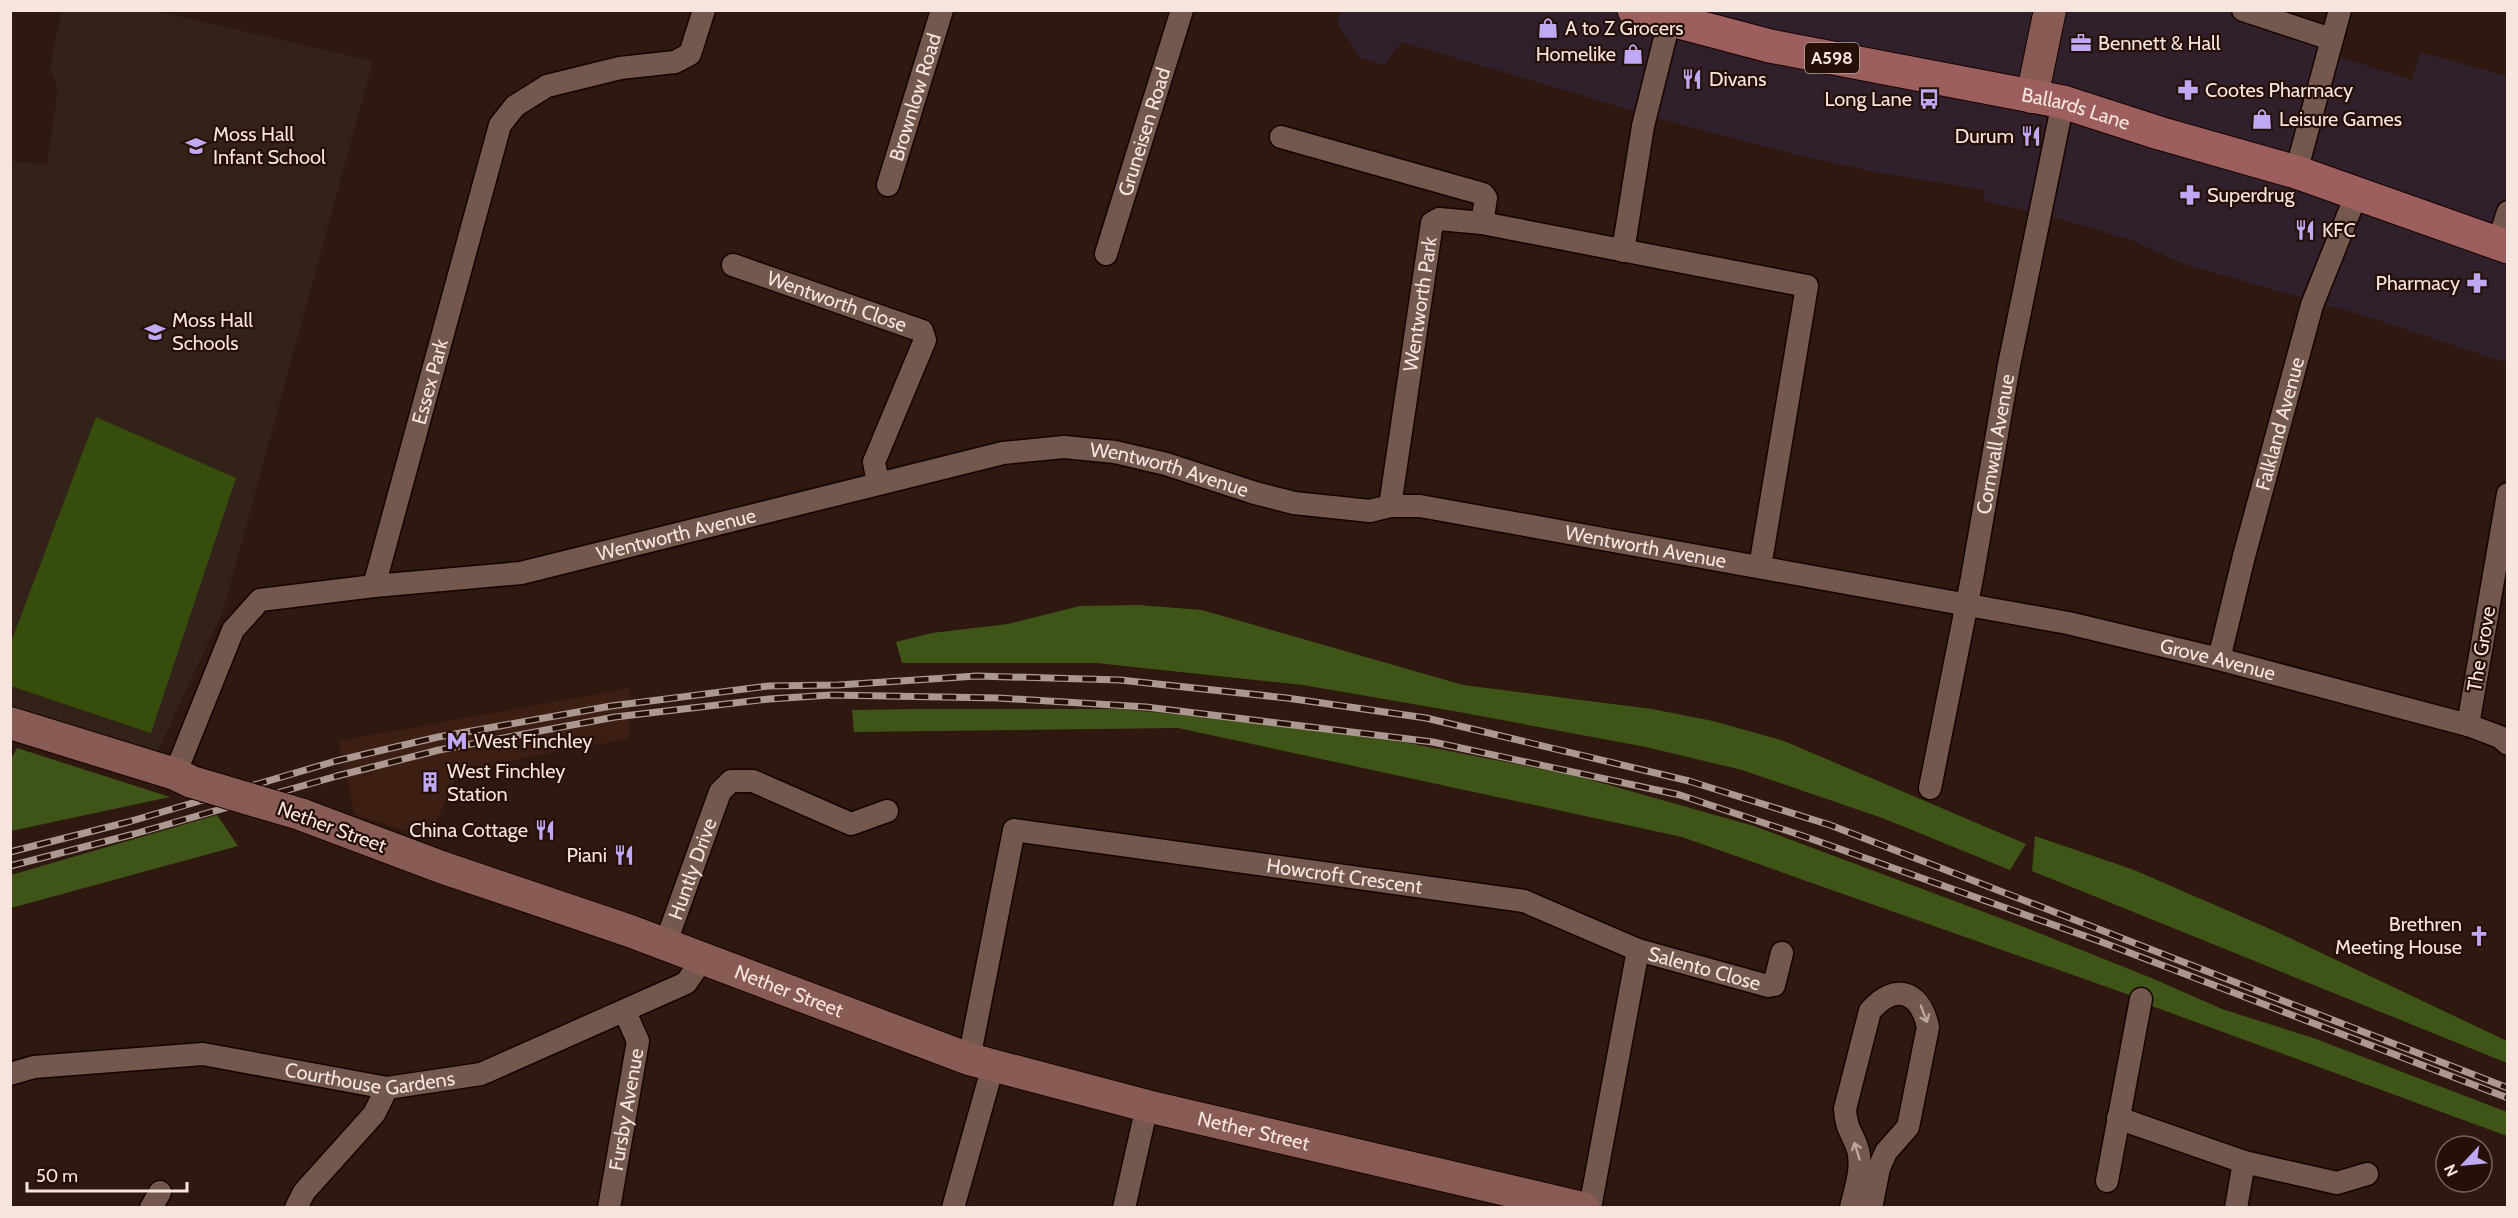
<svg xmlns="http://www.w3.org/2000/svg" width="2518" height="1218" font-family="Cabin,sans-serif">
	<rect width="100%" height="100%" fill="#2f180f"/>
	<polygon fill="#30202b" points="1340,10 2241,10 2331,40 2328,53 2412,80 2420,52 2507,76 2507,363 2375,319 2184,264 2131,240 2060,219 1984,201 1984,190 1885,174 1797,155 1664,120 1402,42 1384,65 1360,57 1337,23"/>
	<polygon fill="#3c1e12" points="630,688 629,739 522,758 456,778 429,838 355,815 338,741"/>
	<polygon fill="#322218" points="61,11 156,11 373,61 223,611 157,753 11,710 11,161 47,165 58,89 53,74 49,73"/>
	<polygon fill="#374d0c" points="96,417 236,478 151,733 11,686 11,642"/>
	<g fill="#3f5518">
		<polygon points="1139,605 1202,610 1463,685 1652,709 1713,721 1784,741 2026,844 2010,870 1885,819 1742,770 1646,747 1459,712 1303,685 1096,663 902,663 896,642 932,633 1008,624 1080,606"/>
		<polygon points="919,709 1120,709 1246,721 1408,743 1577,776 1754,826 2024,927 2149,977 2222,1009 2316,1039 2507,1112 2507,1136 2141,1002 2141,999 1682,837 1178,728 854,732 852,710"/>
		<polygon points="17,748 170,797 11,831 11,759"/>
		<polygon points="217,815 238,846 11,908 11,875"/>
		<polygon points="2035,836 2134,870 2277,932 2507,1041 2507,1063 2032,871"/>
	</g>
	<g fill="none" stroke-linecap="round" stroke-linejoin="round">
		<g stroke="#160300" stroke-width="25">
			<g id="street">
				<polyline points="2243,10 2331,39"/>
				<polyline points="1281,137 1483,194 1486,198 1482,223"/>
				<polyline points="2296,172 2340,10"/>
				<path id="s1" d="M888 185 942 10"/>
				<polyline points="2498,243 2508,212"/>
				<polyline points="1623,251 1643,126 1669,22"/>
				<path id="s2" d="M1106 254 1182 10"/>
				<path id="s3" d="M733 265 922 331 925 340 874 462 878 483"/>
				<polyline points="2508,494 2468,725 2500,737 2508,744"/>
				<path id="s4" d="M1390 506 1432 223 1439 219 1482 223 1807 286 1760 567"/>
				<path id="s5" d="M374 586 500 125 515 106 547 86 620 68 675 62 690 54 704 10"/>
				<path id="s6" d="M2219 659 2244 556 2312 305 2357 193"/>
				<path id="s7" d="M175 774 233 630 260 600 374 586 521 573 1003 453 1064 447 1115 452 1166 464 1255 493 1294 503 1370 511 1390 506H1420L2068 623 2219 659 2468 725"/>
				<path id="s8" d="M1930 788 1972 578 2009 365 2063 102"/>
				<path id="s9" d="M665 945 720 792 731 781H753L851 824 887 811"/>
				<path id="s10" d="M1638 950 1768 986 1774 985 1782 953"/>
				<path id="s11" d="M969 1059 1014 830 1524 901 1638 950 1590 1208"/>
				<path id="s12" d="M10 1074 34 1067 203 1054 387 1088 481 1074 686 983 702 960"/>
				<polyline points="2118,1118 2244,1162 2236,1208"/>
				<polyline points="2244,1162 2337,1183 2367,1174"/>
				<polyline points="2107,1181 2141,999"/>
				<polyline points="151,1208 160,1192"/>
				<polyline points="296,1208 304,1192 374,1114 387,1088"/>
				<path id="s13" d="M609 1208 638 1041 625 1012"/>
				<polyline points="953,1208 993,1066"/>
				<polyline points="1124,1208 1147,1106"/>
				<path d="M1851 1208C1855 1189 1863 1169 1858 1150 1853 1133 1846 1130 1845 1109L1870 1011C1895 982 1920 991 1928 1027L1908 1127 1886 1152 1879 1168 1871 1208"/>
			</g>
		</g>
		<g stroke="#160300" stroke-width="34">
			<g id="secondary">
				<polyline points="2032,97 2050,10"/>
				<polyline points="10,723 175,774 192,782"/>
				<path id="s14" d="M300 814 441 867 630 931 969 1059 1147 1106 1583 1208"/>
			</g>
		</g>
		<g stroke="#160300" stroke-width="35">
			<g id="primary">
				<path id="s15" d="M1634 10 1770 46 2063 102 2159 133 2296 172 2508 247"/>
			</g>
		</g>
		<use href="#street" stroke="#74584d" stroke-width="22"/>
		<use href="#secondary" stroke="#885c55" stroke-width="32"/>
		<use href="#primary" stroke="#9d5f5d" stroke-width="33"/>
		<g stroke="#ab9891" stroke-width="7">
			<g id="rail">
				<polyline points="10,852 128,822 336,761 438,737 611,706 768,686 838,685 977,676 1120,680 1287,698 1426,718 1689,781 1830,825 2508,1088"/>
				<polyline points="10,866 134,834 337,776 439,750 615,717 769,699 831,695 998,698 1146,707 1433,742 1680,795 1806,837 2099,941 2508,1098"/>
			</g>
		</g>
		<use href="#rail" stroke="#250f06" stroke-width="4.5" stroke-dasharray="14" stroke-linecap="butt"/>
		<g stroke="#160300" stroke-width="34" stroke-linecap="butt">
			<polyline id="secondary-bridge" points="192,782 300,814"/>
		</g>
		<use href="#secondary-bridge" stroke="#885c55" stroke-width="32"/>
	</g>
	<defs><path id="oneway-shaft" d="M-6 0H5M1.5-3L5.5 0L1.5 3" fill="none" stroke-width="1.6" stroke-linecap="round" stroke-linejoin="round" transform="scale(1.5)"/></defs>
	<g stroke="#bca69d">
		<use href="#oneway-shaft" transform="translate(1924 1014) rotate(69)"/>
		<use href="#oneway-shaft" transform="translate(1857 1151) rotate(-107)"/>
	</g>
	<defs>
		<g id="shop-bare" transform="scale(1.62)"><path d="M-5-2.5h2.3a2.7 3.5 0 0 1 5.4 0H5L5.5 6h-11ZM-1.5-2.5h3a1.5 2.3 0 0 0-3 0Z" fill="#bfa8f4" stroke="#250f06" stroke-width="2.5" paint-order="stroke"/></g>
		<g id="office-bare" transform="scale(1.62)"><path d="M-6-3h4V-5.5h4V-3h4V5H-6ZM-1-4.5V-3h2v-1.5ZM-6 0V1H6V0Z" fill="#bfa8f4" stroke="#250f06" stroke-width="2.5" paint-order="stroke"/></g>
		<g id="restaurant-bare" transform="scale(1.62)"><path d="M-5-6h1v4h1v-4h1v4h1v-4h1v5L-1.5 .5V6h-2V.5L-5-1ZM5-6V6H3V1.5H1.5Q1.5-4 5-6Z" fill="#bfa8f4" stroke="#250f06" stroke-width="2.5" paint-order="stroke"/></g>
		<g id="pharmacy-bare" transform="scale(1.62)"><path d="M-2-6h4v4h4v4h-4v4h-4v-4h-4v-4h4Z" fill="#bfa8f4" stroke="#250f06" stroke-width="2.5" paint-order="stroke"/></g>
		<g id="bus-bare" transform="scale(1.62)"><path d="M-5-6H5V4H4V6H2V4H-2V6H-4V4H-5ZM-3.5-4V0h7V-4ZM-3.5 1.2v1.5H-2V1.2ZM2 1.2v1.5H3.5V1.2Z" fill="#bfa8f4" stroke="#250f06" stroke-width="2.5" paint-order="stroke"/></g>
		<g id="school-bare" transform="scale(1.62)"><path d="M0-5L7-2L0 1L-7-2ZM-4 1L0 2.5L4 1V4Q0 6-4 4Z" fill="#bfa8f4" stroke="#250f06" stroke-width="2.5" paint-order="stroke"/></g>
		<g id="metro-bare" transform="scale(1.62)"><path d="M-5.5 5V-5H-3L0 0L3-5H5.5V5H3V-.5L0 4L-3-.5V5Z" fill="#bfa8f4" stroke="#250f06" stroke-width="2.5" paint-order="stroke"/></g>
		<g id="building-bare" transform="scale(1.62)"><path d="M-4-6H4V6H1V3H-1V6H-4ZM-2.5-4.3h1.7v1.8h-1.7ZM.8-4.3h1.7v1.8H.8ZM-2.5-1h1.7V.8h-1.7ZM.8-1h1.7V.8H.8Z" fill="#bfa8f4" stroke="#250f06" stroke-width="2.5" paint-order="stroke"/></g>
		<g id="church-bare" transform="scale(1.62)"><path d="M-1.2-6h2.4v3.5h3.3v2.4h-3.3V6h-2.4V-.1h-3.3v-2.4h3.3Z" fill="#bfa8f4" stroke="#250f06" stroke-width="2.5" paint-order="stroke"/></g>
	</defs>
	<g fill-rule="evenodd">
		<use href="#shop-bare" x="1548" y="28"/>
		<use href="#office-bare" x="2081" y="43"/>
		<use href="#shop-bare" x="1633" y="54"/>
		<use href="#restaurant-bare" x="1692" y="79"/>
		<use href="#pharmacy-bare" x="2188" y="90"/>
		<use href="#bus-bare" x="1929" y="99"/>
		<use href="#shop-bare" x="2262" y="119"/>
		<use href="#restaurant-bare" x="2031" y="136"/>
		<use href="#school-bare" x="196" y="146"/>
		<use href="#pharmacy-bare" x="2190" y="195"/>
		<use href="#restaurant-bare" x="2305" y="230"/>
		<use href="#pharmacy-bare" x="2477" y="283"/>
		<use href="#school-bare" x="155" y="332"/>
		<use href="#metro-bare" x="457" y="741"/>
		<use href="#building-bare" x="430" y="782"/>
		<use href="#restaurant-bare" x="545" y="830"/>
		<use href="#restaurant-bare" x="624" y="855"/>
		<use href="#church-bare" x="2479" y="936"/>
	</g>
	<g text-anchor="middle" stroke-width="4.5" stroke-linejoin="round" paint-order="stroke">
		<rect fill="#250f06" stroke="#b7a59e" stroke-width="1.5" x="1805" y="43" width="54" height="30" rx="4.5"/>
		<g font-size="18" font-weight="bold" fill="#f6e5df">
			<text x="1832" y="64">A598</text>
		</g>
		<g font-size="20" fill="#f6e5df" stroke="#250f06" text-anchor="start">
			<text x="1565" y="35">A to Z Grocers</text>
			<text x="2098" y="50">Bennett &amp; Hall</text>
			<text x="1616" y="61" text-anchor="end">Homelike</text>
			<text x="1709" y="86">Divans</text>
			<text x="2205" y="97">Cootes Pharmacy</text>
			<text x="1912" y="106" text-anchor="end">Long Lane</text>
			<text x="2279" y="126">Leisure Games</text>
			<text x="213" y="141">Moss Hall<tspan x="213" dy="23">Infant School</tspan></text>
			<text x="2014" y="143" text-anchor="end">Durum</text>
			<text x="2207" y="202">Superdrug</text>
			<text x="2322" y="237">KFC</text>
			<text x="2460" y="290" text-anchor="end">Pharmacy</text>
			<text x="172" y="327">Moss Hall<tspan x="172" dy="23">Schools</tspan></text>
			<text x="474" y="748">West Finchley</text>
			<text x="447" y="778">West Finchley<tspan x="447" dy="23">Station</tspan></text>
			<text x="528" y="837" text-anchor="end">China Cottage</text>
			<text x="607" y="862" text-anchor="end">Piani</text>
			<text x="2462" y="931" text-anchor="end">Brethren<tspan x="2462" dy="23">Meeting House</tspan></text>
		</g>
		<g font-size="20" fill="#f6e5df" stroke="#250f06">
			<text dy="7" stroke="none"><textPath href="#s1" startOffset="92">Brownlow Road</textPath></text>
			<text dy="7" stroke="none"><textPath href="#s15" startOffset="453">Ballards Lane</textPath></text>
			<text dy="7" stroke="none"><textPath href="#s2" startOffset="128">Gruneisen Road</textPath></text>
			<text dy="7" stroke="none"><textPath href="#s3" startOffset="110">Wentworth Close</textPath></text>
			<text dy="7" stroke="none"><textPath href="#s4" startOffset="204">Wentworth Park</textPath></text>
			<text dy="7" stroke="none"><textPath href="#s5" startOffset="212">Essex Park</textPath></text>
			<text dy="7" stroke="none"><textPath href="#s6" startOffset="243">Falkland Avenue</textPath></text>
			<text dy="7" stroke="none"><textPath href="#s8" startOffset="350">Cornwall Avenue</textPath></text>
			<text dy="7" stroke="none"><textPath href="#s7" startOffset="1124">Wentworth Avenue</textPath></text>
			<text dy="7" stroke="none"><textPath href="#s7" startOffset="618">Wentworth Avenue</textPath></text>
			<text dy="7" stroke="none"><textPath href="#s7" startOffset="1610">Wentworth Avenue</textPath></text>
			<text transform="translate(2481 649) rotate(-80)" y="7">The Grove</text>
			<text dy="7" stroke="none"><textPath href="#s7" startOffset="2193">Grove Avenue</textPath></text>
			<text transform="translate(332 827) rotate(20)" y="7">Nether Street</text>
			<text dy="7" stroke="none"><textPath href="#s9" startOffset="81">Huntly Drive</textPath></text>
			<text dy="7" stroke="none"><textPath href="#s11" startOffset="567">Howcroft Crescent</textPath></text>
			<text dy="7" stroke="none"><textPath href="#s10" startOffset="69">Salento Close</textPath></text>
			<text dy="7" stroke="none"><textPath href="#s14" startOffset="520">Nether Street</textPath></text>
			<text dy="7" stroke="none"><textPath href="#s12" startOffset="364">Courthouse Gardens</textPath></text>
			<text dy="7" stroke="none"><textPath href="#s13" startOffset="100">Fursby Avenue</textPath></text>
			<text dy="7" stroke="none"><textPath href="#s14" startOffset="1006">Nether Street</textPath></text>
		</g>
	</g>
	<rect width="2518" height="1218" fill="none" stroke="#f6e5df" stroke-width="24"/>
	<g transform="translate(2464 1164) rotate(244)"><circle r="28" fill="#250f06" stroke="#79655d" stroke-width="1.5"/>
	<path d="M0-4.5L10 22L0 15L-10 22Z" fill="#bfa8f4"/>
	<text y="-9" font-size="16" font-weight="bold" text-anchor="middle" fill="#f6e5df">N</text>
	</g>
	<path d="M27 1182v9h160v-9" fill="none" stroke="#f6e5df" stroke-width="3"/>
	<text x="36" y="1182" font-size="18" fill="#f6e5df" stroke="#250f06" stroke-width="4.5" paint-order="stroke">50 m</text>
</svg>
